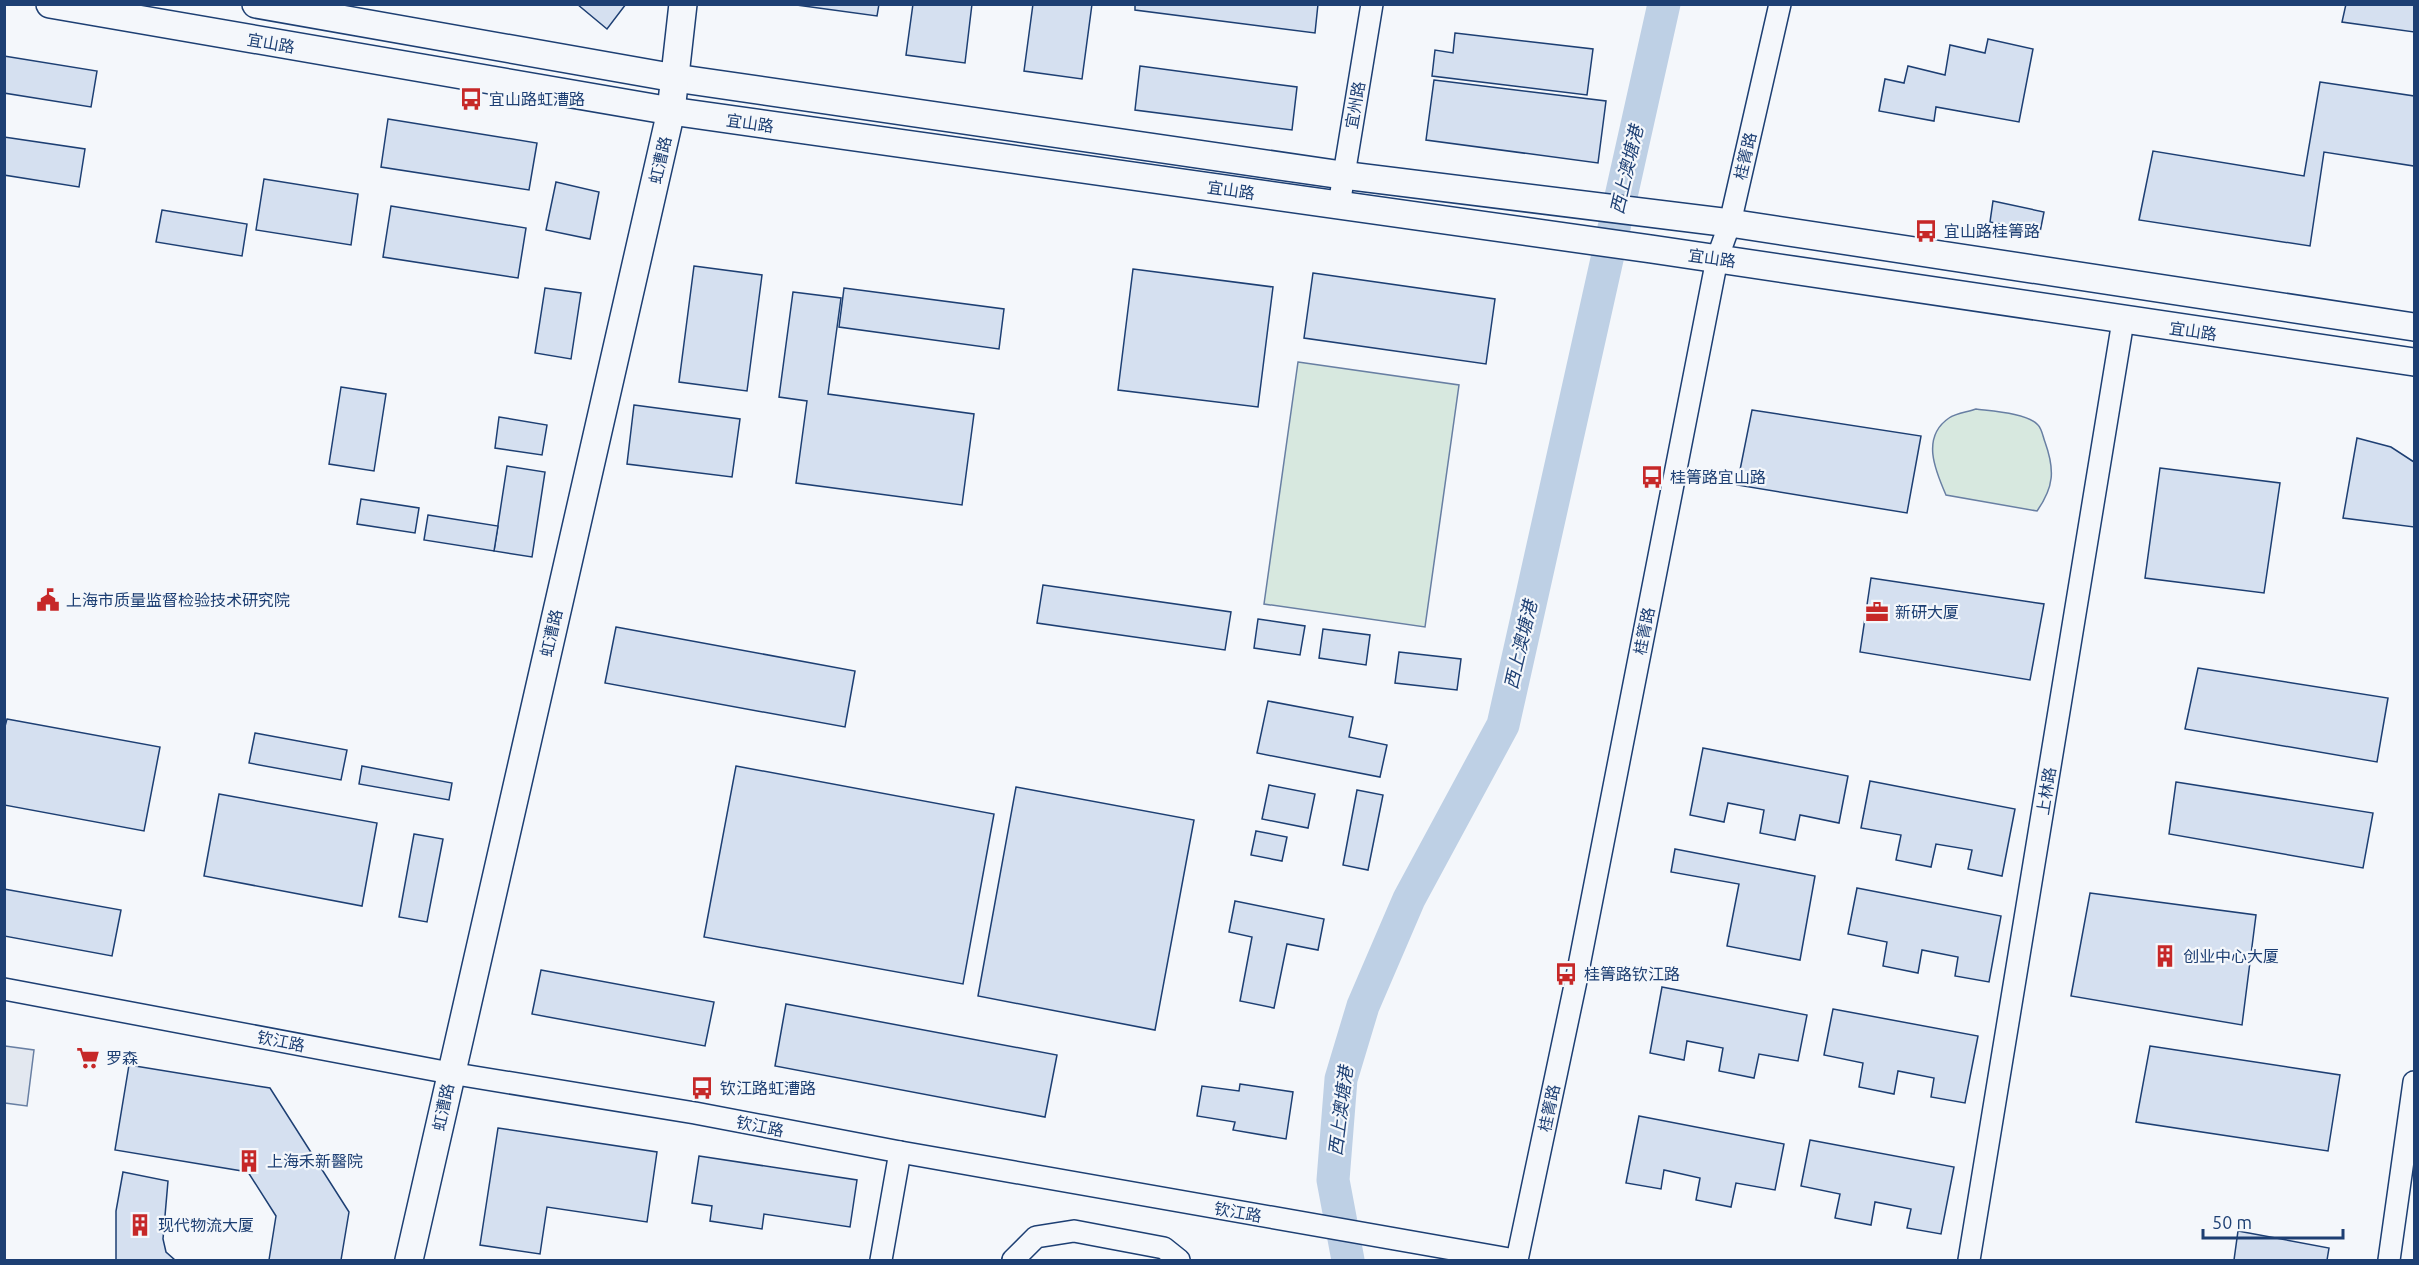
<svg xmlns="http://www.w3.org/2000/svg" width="2419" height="1265" font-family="Ubuntu,'Noto Sans SC',sans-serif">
	<rect width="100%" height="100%" fill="#f4f7fb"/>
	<g fill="#d7e8df" stroke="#687fa3" stroke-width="1.5">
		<polygon points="1298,362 1459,385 1425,627 1264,604"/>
		<path d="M1976 409C1991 411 2028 413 2038 425 2042 429 2043 437 2045 442 2055 470 2054 487 2037 511L1946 495C1935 470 1921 437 1949 418 1956 413 1968 412 1976 409Z"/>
	</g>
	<polygon fill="#e3e8f0" stroke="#687fa3" stroke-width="1.5" points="5,1046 34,1050 27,1106 5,1103"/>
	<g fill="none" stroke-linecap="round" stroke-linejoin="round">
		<polyline stroke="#bed0e5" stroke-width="33" points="1348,1260 1333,1180 1341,1079 1363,1006 1409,899 1503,725 1664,4"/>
	</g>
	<g fill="#d5e0f0" stroke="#1d3f73" stroke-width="1.5">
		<polygon points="577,4 626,4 607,29"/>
		<polygon points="789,4 879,4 877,16"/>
		<polygon points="913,4 972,4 965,63 906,55"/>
		<polygon points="1033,4 1092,4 1082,79 1024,71"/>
		<polygon points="1135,4 1318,4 1315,33 1135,10"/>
		<polygon points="2346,4 2414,4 2414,32 2342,22"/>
		<polygon points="1455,33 1593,49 1587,95 1432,76 1435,50 1453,53"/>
		<polygon points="1988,39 2033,49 2019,122 1936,107 1934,121 1879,111 1885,79 1904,83 1908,66 1945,75 1950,45 1985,53"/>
		<polygon points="4,56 97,71 91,107 4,93"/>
		<polygon points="1140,66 1297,87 1292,130 1135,110"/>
		<polygon points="1434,80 1606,101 1598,163 1426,140"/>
		<polygon points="2320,82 2414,96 2414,166 2324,152 2310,246 2139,220 2153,151 2304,176"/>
		<polygon points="388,119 537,143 529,190 381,167"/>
		<polygon points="4,137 85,149 79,187 4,175"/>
		<polygon points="264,179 358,194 351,245 256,230"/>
		<polygon points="556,182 599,192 590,239 546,230"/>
		<polygon points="1993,201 2044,212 2040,232 1990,222"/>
		<polygon points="391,206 526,228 518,278 383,257"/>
		<polygon points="162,210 247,224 242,256 156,242"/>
		<polygon points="694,266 762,275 747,391 679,382"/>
		<polygon points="1133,269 1273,287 1258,407 1118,390"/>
		<polygon points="1313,273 1495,299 1486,364 1304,338"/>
		<polygon points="545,288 581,293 571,359 535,353"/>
		<polygon points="844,288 1004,309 999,349 839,327"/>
		<polygon points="793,292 841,298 828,394 974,414 962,505 796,483 807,401 779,397"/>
		<polygon points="341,387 386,394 374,471 329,464"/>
		<polygon points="634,405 740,419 732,477 627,464"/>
		<polygon points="1752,410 1921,436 1907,513 1737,485"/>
		<polygon points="499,417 547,425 542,455 495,448"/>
		<polygon points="2357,438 2391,447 2414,462 2414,527 2343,518"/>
		<polygon points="507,466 545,472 532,557 494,551"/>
		<polygon points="2160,468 2280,483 2264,593 2145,578"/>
		<polygon points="361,499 419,508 415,533 357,524"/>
		<polygon points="428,515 498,526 494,551 424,540"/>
		<polygon points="1871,578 2044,604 2030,680 1860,652"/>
		<polygon points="1043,585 1231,612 1225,650 1037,623"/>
		<polygon points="1258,619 1305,626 1300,655 1254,648"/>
		<polygon points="616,627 855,671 845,727 605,683"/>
		<polygon points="1323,629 1370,635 1366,665 1319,658"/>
		<polygon points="1399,652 1461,659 1457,690 1395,683"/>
		<polygon points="2198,668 2388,698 2377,762 2185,729"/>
		<polygon points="1268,701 1353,717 1349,737 1387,745 1380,777 1257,753"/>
		<polygon points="7,719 160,747 144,831 4,805 4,730"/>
		<polygon points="255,733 347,750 341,780 249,763"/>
		<polygon points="1703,748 1848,776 1839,823 1800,815 1795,840 1760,833 1764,810 1728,803 1724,822 1690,815"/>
		<polygon points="362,766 452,783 449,800 359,784"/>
		<polygon points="736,766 994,814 963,984 704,937"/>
		<polygon points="1870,781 2015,809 2002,876 1968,869 1972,850 1936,844 1931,867 1896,860 1901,835 1861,828"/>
		<polygon points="2176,782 2373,813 2363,868 2169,834"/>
		<polygon points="1269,785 1315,794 1308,828 1262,819"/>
		<polygon points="1016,787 1194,820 1155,1030 978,996"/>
		<polygon points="1357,790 1383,795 1368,870 1343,865"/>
		<polygon points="219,794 377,823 362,906 204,876"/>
		<polygon points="1256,831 1287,837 1282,861 1251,855"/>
		<polygon points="414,834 443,839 427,922 399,917"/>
		<polygon points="1675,849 1815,876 1800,960 1727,946 1739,884 1671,872"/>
		<polygon points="1857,888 2001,916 1989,982 1955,976 1958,957 1922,950 1918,973 1883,966 1887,942 1848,934"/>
		<polygon points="4,889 121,910 112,956 4,936"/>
		<polygon points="2090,893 2256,915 2242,1025 2071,996"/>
		<polygon points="1235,901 1324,919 1318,950 1287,944 1274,1008 1240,1001 1252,937 1229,932"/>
		<polygon points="541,970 714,1002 705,1046 532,1014"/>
		<polygon points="1662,987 1807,1015 1798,1061 1759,1054 1754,1078 1719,1071 1723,1048 1687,1041 1684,1060 1650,1053"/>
		<polygon points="786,1004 1057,1055 1045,1117 775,1066"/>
		<polygon points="1833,1009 1978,1036 1965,1103 1931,1097 1934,1078 1898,1071 1894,1094 1859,1087 1863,1063 1824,1055"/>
		<polygon points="2150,1046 2340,1075 2328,1151 2136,1122"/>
		<polygon points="129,1065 270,1088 349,1212 341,1260 269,1260 276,1216 248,1172 115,1150"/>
		<polygon points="1240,1084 1293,1092 1286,1139 1233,1130 1235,1122 1197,1116 1202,1086 1239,1091"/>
		<polygon points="1639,1116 1784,1144 1775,1190 1736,1183 1731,1207 1696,1200 1700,1178 1664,1170 1661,1189 1626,1183"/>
		<polygon points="498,1128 657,1152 647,1222 547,1207 540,1254 480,1245"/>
		<polygon points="1810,1140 1954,1167 1941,1234 1907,1228 1911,1209 1875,1202 1871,1225 1835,1218 1840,1194 1801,1186"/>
		<polygon points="699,1156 857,1180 850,1227 764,1214 762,1229 710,1221 712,1206 692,1203"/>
		<polygon points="123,1172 168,1181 163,1239 166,1252 175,1260 116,1260 116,1211"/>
		<polygon points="2238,1231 2329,1248 2327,1260 2234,1260"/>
	</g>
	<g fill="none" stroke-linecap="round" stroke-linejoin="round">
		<g stroke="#1d3f73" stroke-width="24">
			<g id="minor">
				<polyline points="1339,205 1372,4"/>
				<polyline points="4,989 450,1073 695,1113 900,1152 1515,1260"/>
				<polyline points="881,1260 900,1152"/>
				<polyline points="1013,1260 1036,1237 1074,1231 1164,1248 1179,1260"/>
				<polyline points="1517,1260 1577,976 1717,259 1730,223 1780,4"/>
				<polyline points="1969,1260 2123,321"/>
				<polyline points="2389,1260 2414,1082"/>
			</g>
		</g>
		<g stroke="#1d3f73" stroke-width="30">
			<g id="major">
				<polyline points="50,4 671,111 1651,249 2414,362"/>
				<polyline points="256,4 675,78 1342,175 1730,223 2414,327"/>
				<polyline points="409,1260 671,111 683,4"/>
			</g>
		</g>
		<use href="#minor" stroke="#f4f7fb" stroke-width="21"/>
		<use href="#major" stroke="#f4f7fb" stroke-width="27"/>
	</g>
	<defs>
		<g id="bus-bare" transform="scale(1.8)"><path d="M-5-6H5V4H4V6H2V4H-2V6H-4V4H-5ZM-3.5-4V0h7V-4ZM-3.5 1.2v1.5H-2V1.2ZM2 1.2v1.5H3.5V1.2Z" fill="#c62828" stroke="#f4f7fb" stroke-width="2.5" paint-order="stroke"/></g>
		<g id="civic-bare" transform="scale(1.8)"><path d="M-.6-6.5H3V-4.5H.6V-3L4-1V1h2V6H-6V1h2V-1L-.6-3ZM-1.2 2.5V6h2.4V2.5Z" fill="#c62828" stroke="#f4f7fb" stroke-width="2.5" paint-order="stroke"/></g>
		<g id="office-bare" transform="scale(1.8)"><path d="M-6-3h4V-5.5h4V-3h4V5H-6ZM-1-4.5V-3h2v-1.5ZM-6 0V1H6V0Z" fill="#c62828" stroke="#f4f7fb" stroke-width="2.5" paint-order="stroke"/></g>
		<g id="building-bare" transform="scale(1.8)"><path d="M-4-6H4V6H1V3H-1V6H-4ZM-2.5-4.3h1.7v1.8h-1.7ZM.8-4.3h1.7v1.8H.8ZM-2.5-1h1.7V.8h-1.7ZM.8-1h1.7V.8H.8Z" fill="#c62828" stroke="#f4f7fb" stroke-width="2.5" paint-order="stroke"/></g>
		<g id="supermarket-bare" transform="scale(1.8)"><path d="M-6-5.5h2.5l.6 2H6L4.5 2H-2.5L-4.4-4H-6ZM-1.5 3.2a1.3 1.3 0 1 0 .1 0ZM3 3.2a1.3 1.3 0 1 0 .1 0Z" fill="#c62828" stroke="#f4f7fb" stroke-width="2.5" paint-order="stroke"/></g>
	</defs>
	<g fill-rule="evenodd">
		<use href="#bus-bare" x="471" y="99"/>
		<use href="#bus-bare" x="1926" y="231"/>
		<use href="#bus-bare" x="1652" y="477"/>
		<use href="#civic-bare" x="48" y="600"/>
		<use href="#office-bare" x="1877" y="612"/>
		<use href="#building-bare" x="2165" y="956"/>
		<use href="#bus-bare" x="1566" y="974"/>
		<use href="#supermarket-bare" x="88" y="1058"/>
		<use href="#bus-bare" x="702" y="1088"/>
		<use href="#building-bare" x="249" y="1161"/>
		<use href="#building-bare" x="140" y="1225"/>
	</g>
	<g text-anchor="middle" stroke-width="4.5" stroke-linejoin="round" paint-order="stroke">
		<g font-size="16" fill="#1d3f73" stroke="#f4f7fb">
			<text transform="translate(271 43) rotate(10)" y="6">宜山路</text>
			<text transform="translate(1355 105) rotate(-80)" y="6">宜州路</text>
			<text transform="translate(750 123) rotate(8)" y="6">宜山路</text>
			<text transform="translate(1745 156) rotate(-77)" y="6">桂箐路</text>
			<text transform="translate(660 160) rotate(-77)" y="6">虹漕路</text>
			<text transform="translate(1231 190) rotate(8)" y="6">宜山路</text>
			<text transform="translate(1712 258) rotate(8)" y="6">宜山路</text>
			<text transform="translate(2193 331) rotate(8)" y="6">宜山路</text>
			<text transform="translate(1644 631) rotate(-79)" y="6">桂箐路</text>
			<text transform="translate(551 633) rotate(-77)" y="6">虹漕路</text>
			<text transform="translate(2046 791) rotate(-81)" y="6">上林路</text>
			<text transform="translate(281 1041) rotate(11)" y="6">钦江路</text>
			<text transform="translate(443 1107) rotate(-78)" y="6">虹漕路</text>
			<text transform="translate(1549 1108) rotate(-78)" y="6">桂箐路</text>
			<text transform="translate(760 1126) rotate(11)" y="6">钦江路</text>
			<text transform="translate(1238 1212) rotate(10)" y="6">钦江路</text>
		</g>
		<g font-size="16" fill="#1d3f73" stroke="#f4f7fb" text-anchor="start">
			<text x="489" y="105">宜山路虹漕路</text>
			<text x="1944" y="237">宜山路桂箐路</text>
			<text x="1670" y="483">桂箐路宜山路</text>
			<text x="66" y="606">上海市质量监督检验技术研究院</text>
			<text x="1895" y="618">新研大厦</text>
			<text x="2183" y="962">创业中心大厦</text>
			<text x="1584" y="980">桂箐路钦江路</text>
			<text x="106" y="1064">罗森</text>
			<text x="720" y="1094">钦江路虹漕路</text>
			<text x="267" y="1167">上海禾新醫院</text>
			<text x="158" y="1231">现代物流大厦</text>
		</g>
		<g font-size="18" font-style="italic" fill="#1d3f73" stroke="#f4f7fb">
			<text transform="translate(1627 170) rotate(-77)" y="6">西上澳塘港</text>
			<text transform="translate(1521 645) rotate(-77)" y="6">西上澳塘港</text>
			<text transform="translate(1341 1111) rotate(-83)" y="6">西上澳塘港</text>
		</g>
	</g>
	<rect width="2419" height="1265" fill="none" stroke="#1d3f73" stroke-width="12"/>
	<path d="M2203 1229v9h140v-9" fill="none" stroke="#1d3f73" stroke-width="3"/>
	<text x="2212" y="1229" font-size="18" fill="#1d3f73" stroke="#f4f7fb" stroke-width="4.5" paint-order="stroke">50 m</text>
</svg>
